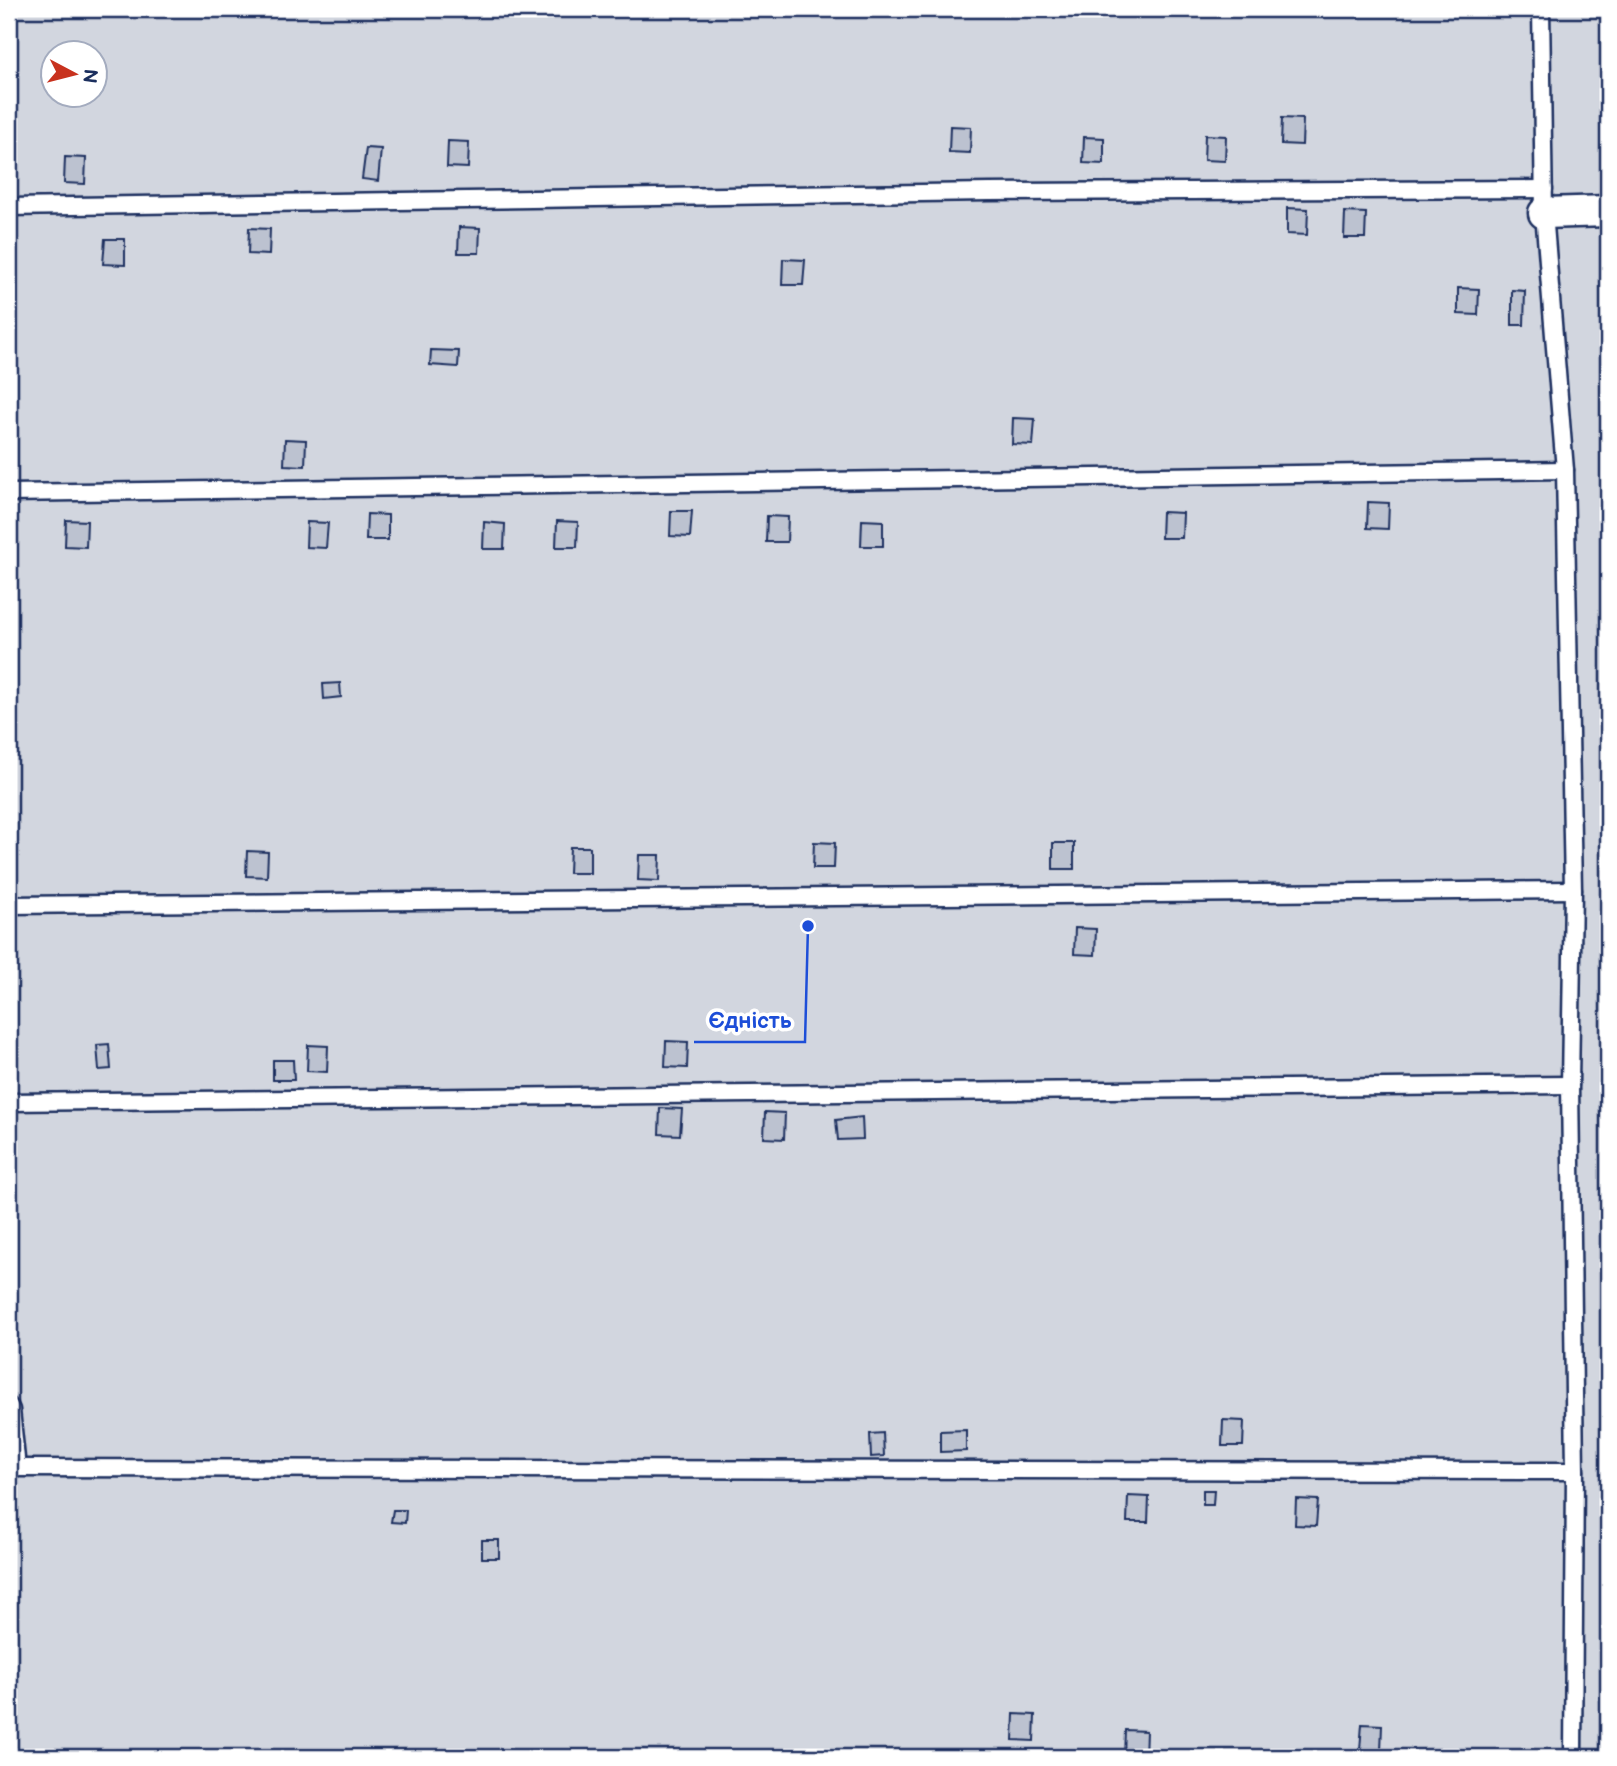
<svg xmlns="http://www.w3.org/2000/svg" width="1617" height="1766" font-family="'Balsamiq Sans',sans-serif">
	<rect width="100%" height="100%" fill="#f1f2f5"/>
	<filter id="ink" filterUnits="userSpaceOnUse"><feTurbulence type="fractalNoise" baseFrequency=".0143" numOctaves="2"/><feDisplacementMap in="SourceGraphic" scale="14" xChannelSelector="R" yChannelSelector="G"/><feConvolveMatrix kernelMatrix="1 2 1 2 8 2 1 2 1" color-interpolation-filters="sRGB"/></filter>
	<g filter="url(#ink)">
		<path fill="#d2d6df" stroke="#76829e" stroke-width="2" fill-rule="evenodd" d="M9 9H1608V1757H9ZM52 52H94V94H52Z"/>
		<g fill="#bcc2d0" stroke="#1b2f5e" stroke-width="2">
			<polygon points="1282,118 1303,119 1302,145 1281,144"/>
			<polygon points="950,126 971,127 970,153 949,152"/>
			<polygon points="1205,135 1226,136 1225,161 1204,160"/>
			<polygon points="1084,137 1104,138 1104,164 1083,163"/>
			<polygon points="448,141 469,142 468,168 447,167"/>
			<polygon points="366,148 381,149 378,181 362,179"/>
			<polygon points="65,157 86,158 85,184 64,183"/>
			<polygon points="1287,208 1308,209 1307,235 1287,234"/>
			<polygon points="1345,212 1366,213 1365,238 1344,238"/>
			<polygon points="459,227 480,228 479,253 458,253"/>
			<polygon points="249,228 270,229 269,255 248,254"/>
			<polygon points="105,239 125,239 125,265 103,264"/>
			<polygon points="783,259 805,260 803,285 782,285"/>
			<polygon points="1458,288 1479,289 1478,315 1458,314"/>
			<polygon points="1512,290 1525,291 1524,325 1512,325"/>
			<polygon points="431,350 459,351 458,367 430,365"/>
			<polygon points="1013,418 1035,419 1033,445 1012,444"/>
			<polygon points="285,439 306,440 305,466 284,465"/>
			<polygon points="1368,502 1389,503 1388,529 1367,528"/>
			<polygon points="671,511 692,511 690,537 670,536"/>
			<polygon points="1162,512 1183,513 1182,538 1161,538"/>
			<polygon points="367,514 388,515 388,540 366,540"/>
			<polygon points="767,516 788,517 787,542 766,542"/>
			<polygon points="66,520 87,521 86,547 65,546"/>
			<polygon points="862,520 883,521 883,546 861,546"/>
			<polygon points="557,521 578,522 577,547 556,547"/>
			<polygon points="307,522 328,523 326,548 306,547"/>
			<polygon points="484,522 505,524 504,549 483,549"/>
			<polygon points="340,683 341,697 324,699 323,684"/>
			<polygon points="814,842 835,843 834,868 813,868"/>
			<rect x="1053" y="843" width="21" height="26"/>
			<polygon points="570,847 590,847 590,873 569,873"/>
			<polygon points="247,851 268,852 267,877 246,876"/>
			<polygon points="639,855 660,855 659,881 638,880"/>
			<polygon points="1075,928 1096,929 1095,955 1074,954"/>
			<polygon points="666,1041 688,1042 687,1068 665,1067"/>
			<polygon points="109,1044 111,1069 99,1070 97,1045"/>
			<polygon points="308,1045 328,1046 327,1072 307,1071"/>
			<polygon points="273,1060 293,1060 294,1080 273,1080"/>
			<polygon points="660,1108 682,1109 680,1135 659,1134"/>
			<polygon points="765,1112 785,1113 784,1139 764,1138"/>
			<polygon points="862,1117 863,1139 838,1140 836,1120"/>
			<polygon points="1223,1420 1244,1421 1243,1446 1222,1446"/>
			<polygon points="966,1430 966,1451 940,1452 940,1431"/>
			<polygon points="883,1433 884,1456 871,1457 870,1434"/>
			<polygon points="1203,1490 1214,1490 1213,1505 1203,1505"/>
			<polygon points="1128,1496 1149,1497 1148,1522 1127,1522"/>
			<polygon points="1296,1499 1318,1500 1316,1526 1295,1525"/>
			<polygon points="393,1510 406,1510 405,1523 391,1522"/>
			<rect x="482" y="1540" width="17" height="18"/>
			<polygon points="1014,1714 1035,1715 1034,1741 1013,1740"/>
			<polygon points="1362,1724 1382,1725 1381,1751 1360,1750"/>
			<polygon points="1125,1730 1146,1731 1145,1757 1124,1756"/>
		</g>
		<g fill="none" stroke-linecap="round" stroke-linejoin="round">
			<g stroke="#1b2f5e" stroke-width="21">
				<g id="service">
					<polyline points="1541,9 1544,213 1565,470 1573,890 1570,1085 1575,1471 1573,1757"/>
					<polyline points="9,207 989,192 1544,189"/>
					<polyline points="9,493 1565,470"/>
					<polyline points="9,905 1573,890"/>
					<polyline points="9,1102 1570,1085"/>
					<polyline points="9,1406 11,1410 17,1468 10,1471"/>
					<polyline points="17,1468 1575,1471"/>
				</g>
			</g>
			<g stroke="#1b2f5e" stroke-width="35">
				<polyline id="minor" points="1544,213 1608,211"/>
			</g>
			<use href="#service" stroke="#fff" stroke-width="16"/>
			<use href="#minor" stroke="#fff" stroke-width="30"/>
		</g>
	</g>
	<path fill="none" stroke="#1d4ed8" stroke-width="2.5" d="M808 926L805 1042H694"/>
	<circle fill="#1d4ed8" stroke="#fff" stroke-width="2.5" cx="808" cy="926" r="7"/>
	<g font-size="23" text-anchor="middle" font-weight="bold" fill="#1d4ed8" stroke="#fff" stroke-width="7" stroke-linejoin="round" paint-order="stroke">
		<text x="750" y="1028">Єдність</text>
	</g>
	<rect width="1617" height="1766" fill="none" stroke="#fff" stroke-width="35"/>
	<rect x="18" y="18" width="1582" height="1731" fill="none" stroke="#1b2f5e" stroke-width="2.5" filter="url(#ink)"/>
	<g transform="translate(74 74) rotate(97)"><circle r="33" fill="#ffffff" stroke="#a4acbf" stroke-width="2"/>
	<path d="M0-5L12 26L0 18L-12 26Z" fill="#c8321e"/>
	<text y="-10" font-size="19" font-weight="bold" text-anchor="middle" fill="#1b2f5e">N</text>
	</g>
</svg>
